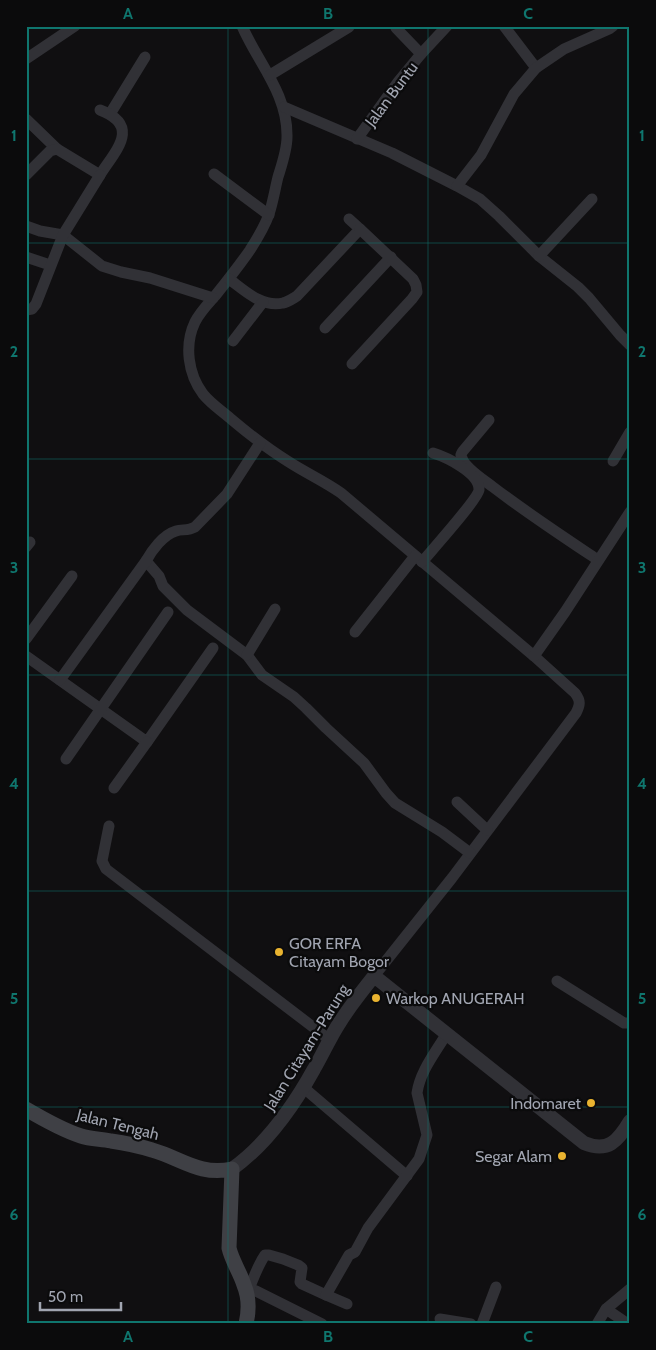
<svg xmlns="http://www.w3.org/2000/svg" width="656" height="1350" font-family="Cabin,sans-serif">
	<rect width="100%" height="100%" fill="#100f11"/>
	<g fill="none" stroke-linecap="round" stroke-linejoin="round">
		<g stroke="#313136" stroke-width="11">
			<path d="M242 26C258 63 288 94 287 137 287 150 282 164 278 177 275 189 273 202 269 214 265 226 257 239 250 250 239 266 227 281 215 296 208 304 200 312 195 322 184 345 188 374 203 394 211 404 222 411 231 419 250 435 268 449 289 462 306 473 324 481 341 493L534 656 575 693C581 701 580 705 576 713L452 878 374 976"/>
			<polyline points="504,26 536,68"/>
			<polyline points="421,54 447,26"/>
			<polyline points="26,59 75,26"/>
			<polyline points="270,75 349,27"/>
			<polyline points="284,107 392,153 457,186 480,199 499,216 539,256 578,287 589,298 620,335 630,345"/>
			<polyline points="110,114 145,57"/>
			<polyline points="26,119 57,149"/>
			<polyline points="357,139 398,82 421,54 396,28"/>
			<polyline points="214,174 269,215"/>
			<path d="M26 175 50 151 57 149 100 175C115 151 142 126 100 110"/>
			<polyline points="457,186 481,155 514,94 536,68 564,49 609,29 613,26"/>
			<polyline points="26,226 40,231 63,235 102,266 121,272 150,278 213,298"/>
			<polyline points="539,256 592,199"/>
			<polyline points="26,257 50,265"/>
			<path d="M229 279C244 290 262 308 283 303 288 302 292 299 297 296L360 229 349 219"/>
			<polyline points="26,310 32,309 36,304 63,235 100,175"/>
			<polyline points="325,328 391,257"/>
			<polyline points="233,341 263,302"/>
			<polyline points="352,364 412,299 417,292 416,285 413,279 360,229"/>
			<path d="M489 420 463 451C461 454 460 455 462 458 465 468 484 480 493 487 527 513 562 536 598 560"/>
			<polyline points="613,461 630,432"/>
			<polyline points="26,547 30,542"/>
			<polyline points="146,561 159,576 163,586 187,610 247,655 262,675 294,697 306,708 326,728 364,763 386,793 395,803 442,832 470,853"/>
			<path d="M422 562C432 550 477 500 479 490 480 473 446 457 433 453"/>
			<polyline points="355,632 415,556"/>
			<polyline points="26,639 72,576"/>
			<polyline points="247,655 275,609"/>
			<polyline points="26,656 147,742 213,648"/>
			<polyline points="534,656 565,612 630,512"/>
			<path d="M60 680 146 561C152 550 163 535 176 531 182 529 188 531 195 527L227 494 260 443"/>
			<polyline points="66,759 168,612"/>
			<polyline points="114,788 147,742"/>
			<polyline points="457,802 487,830"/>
			<polyline points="109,826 102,861 106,869 330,1040"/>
			<polyline points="557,981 624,1023 630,1023"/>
			<polyline points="304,1088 407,1176"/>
			<polyline points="245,1287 256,1291 322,1324"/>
			<path d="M249 1289C254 1277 258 1265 265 1255H269L283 1259 298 1265 302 1268 300 1282 302 1284 326 1295"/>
			<path d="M347 1304 326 1295 349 1255 355 1252 368 1228 419 1159 427 1135 417 1093C420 1071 436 1052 447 1033"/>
			<polyline points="606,1309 628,1324"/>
			<polyline points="440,1319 471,1324"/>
			<polyline points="482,1324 496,1287"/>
			<polyline points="597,1324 606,1309 630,1289"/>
		</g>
		<path stroke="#313136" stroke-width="14" d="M232 1169C267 1144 293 1107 314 1069 323 1054 330 1037 340 1022 350 1006 362 991 374 976L584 1143C608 1153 618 1141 630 1121"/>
		<path stroke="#3f4045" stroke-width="15" d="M26 1109C43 1119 62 1130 81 1136 90 1139 101 1139 111 1141 125 1143 139 1146 152 1150 181 1158 199 1176 232 1169L229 1248C232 1261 240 1272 244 1285 249 1297 249 1311 246 1324"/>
	</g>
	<path fill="none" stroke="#0f766e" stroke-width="1" stroke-opacity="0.55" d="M228 26V1324M428 26V1324M26 243H630M26 459H630M26 675H630M26 891H630M26 1107H630"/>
	<g fill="#e9b330" stroke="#0b0b0c" stroke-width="2">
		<circle cx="279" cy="952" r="5"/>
		<circle cx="376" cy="998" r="5"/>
		<circle cx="591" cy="1103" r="5"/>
		<circle cx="562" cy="1156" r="5"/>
	</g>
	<g text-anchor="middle" stroke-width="4.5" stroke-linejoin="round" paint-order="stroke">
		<g font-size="16" fill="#a1a5b1" stroke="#0b0b0c">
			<text transform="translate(391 94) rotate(-53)" y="6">Jalan Buntu</text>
			<text transform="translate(306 1047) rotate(-58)" y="6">Jalan Citayam-Parung</text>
			<text transform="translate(118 1124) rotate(14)" y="6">Jalan Tengah</text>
		</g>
		<g font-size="16" fill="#a1a5b1" stroke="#0b0b0c" text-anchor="start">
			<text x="289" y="949">GOR ERFA<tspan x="289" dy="18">Citayam Bogor</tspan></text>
			<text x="386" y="1004">Warkop ANUGERAH</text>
			<text x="581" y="1109" text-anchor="end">Indomaret</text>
			<text x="552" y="1162" text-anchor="end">Segar Alam</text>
		</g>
	</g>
	<rect width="656" height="1350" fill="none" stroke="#0b0b0c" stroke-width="55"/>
	<path d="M40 1302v8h81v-8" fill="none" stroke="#a1a5b1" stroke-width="2.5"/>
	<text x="48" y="1302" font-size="15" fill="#a1a5b1" stroke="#0b0b0c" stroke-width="4" paint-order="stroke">50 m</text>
	<rect x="28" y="28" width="600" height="1294" fill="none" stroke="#0f766e" stroke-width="2"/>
	<g font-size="16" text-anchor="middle" font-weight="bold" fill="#0f766e">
		<text x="128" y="19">A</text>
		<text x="328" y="19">B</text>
		<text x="528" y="19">C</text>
		<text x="14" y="141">1</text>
		<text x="642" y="141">1</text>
		<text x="14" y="357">2</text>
		<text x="642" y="357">2</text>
		<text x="14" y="573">3</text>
		<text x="642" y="573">3</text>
		<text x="14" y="789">4</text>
		<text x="642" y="789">4</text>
		<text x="14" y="1004">5</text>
		<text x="642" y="1004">5</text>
		<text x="14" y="1220">6</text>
		<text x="642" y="1220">6</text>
		<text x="128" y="1342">A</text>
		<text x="328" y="1342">B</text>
		<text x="528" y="1342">C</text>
	</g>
</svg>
